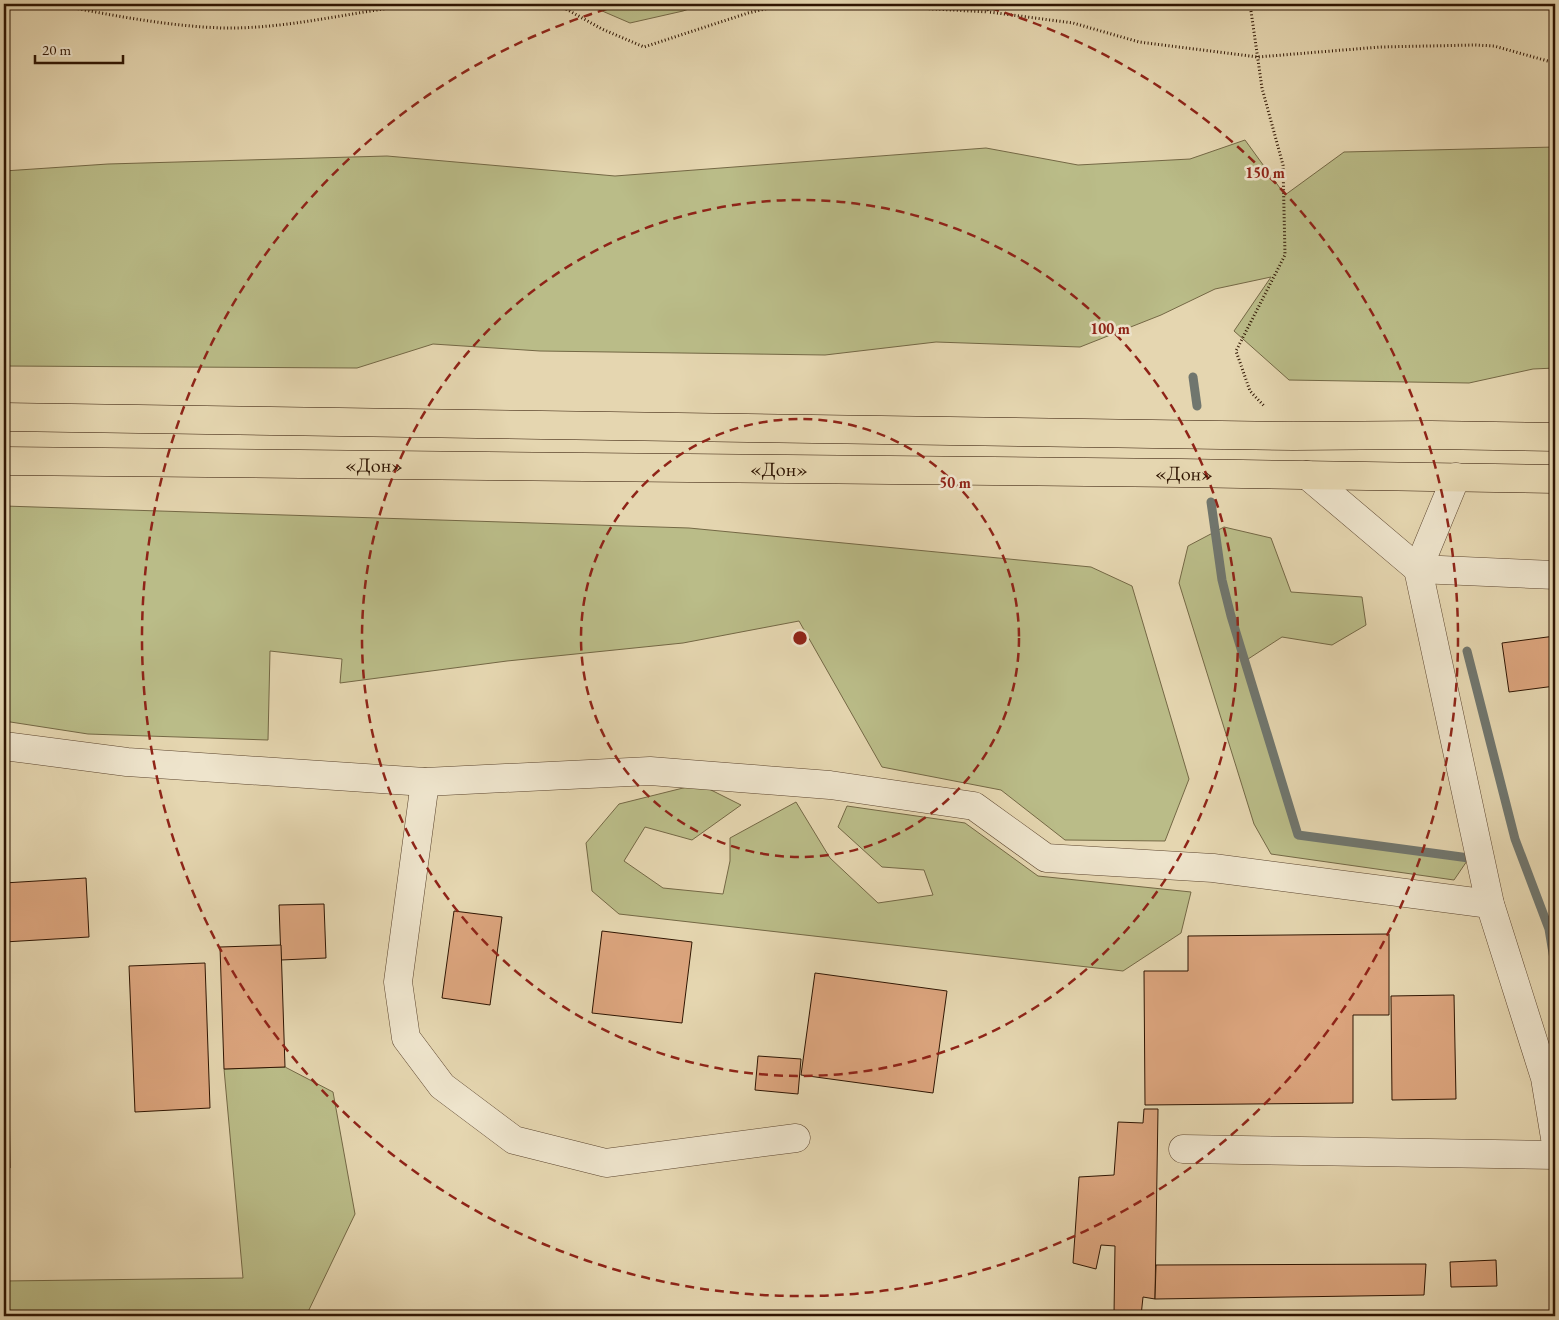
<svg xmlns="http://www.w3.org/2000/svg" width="1559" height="1320" font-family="'EB Garamond',serif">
	<rect width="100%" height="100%" fill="#e5d6b0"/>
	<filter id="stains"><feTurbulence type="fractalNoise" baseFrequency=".004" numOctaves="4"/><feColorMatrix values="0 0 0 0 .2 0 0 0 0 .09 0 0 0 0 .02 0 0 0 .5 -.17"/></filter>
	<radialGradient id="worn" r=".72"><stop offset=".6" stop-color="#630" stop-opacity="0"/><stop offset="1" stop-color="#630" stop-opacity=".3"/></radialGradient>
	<g fill="#babc88" stroke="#746845">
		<polygon points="586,4 703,4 683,11 630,23"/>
		<polygon points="1245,140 1285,195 1344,152 1555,147 1555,368 1533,369 1469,383 1289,380 1234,331 1271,277 1215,289 1161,315 1080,347 936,342 825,355 540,351 433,344 357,368 4,366 4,171 108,164 387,156 615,176 986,148 1078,165 1190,159"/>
		<polygon points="4,506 689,528 1091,567 1132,586 1189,779 1165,841 1065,840 1001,790 882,767 799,621 683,643 507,661 340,683 342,659 270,651 268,740 88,734 4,721"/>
		<polygon points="1224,527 1271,538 1291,592 1362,597 1366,625 1332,645 1282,637 1245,661 1298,835 1469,858 1454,880 1271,854 1254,824 1179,583 1188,546"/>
		<polygon points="699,784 741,805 692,840 645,827 624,861 663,888 723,894 730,861 730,838 796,802 830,858 878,903 933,895 924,870 882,867 838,827 847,806 965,823 1038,876 1191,892 1181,933 1123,971 619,914 592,891 586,843 619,804"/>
		<polygon points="285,1067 333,1092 355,1214 306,1316 4,1316 4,1281 243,1278 224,1069"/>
	</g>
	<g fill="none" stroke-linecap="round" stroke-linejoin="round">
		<g stroke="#70766e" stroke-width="9">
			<polyline points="1193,377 1197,406"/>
			<polyline points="1211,502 1222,580 1231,616 1298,835 1469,858"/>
			<polyline points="1467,651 1515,839 1549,929 1555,965"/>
		</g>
	</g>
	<g fill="#dca57e" stroke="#2f1502">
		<polygon points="1555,636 1555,686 1509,692 1502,643"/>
		<polygon points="86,878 89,937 4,942 4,883"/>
		<polygon points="324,904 326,958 281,960 279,905"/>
		<polygon points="454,911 502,917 490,1005 442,998"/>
		<polygon points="602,931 692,942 682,1023 592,1013"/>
		<polygon points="1389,934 1389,1015 1353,1015 1353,1103 1145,1105 1144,971 1188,971 1188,936"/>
		<polygon points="281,945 285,1067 224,1069 220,947"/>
		<polygon points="205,963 210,1108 135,1112 129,966"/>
		<polygon points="815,973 947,991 933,1093 801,1075"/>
		<polygon points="1454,995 1456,1099 1392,1100 1391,996"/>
		<polygon points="758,1056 801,1059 798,1094 755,1090"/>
		<polygon points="4,1090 9,1090 10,1168 4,1169"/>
		<polygon points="1144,1109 1158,1109 1155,1299 1143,1297 1141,1316 1126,1316 1114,1315 1115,1246 1101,1245 1096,1269 1073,1263 1079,1177 1114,1175 1118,1122 1143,1123"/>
		<polygon points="1496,1260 1497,1286 1451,1287 1450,1262"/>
		<polygon points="1426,1264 1424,1295 1155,1299 1156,1265"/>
	</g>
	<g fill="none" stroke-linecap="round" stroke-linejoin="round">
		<g stroke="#5c452e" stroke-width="29">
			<g id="minor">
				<polyline points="1307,475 1418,569 1555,575"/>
				<polyline points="1456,477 1418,569 1490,904 1545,1078 1555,1138"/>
				<polyline points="4,746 127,762 425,782 650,771 830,785 974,806 1046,858 1213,868 1490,904"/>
				<polyline points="425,782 398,982 406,1038 442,1086 514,1140 606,1163 796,1138"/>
				<polyline points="1183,1149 1555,1155"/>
			</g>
		</g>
		<g stroke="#2f1502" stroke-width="29">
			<g id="highway">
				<polyline points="4,417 1293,436 1431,435 1555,437"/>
				<path id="s1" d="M4 461 1181 473 1555 479"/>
			</g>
		</g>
		<g stroke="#2f1502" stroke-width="3" stroke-dasharray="1 2.5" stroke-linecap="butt">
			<path d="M54 4C110 15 166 26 223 28 284 29 343 14 404 6 426 3 449 4 472 4"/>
			<polyline points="557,4 602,29 644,47 748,13 786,4"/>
			<polyline points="845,4 988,12"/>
			<polyline points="984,4 989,12 1073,23 1139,42 1258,57 1380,47 1475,45 1494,46 1555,63"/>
			<polyline points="1250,4 1262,88 1283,165 1285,255 1236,351 1250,391 1265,407"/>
		</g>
		<use href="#minor" stroke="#eee4cc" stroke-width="28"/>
		<use href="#highway" stroke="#e5d6b0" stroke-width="28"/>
	</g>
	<g fill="none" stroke="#8f2418" stroke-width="2.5" stroke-dasharray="9 6">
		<circle cx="800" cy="638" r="219"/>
		<circle cx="800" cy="638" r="438"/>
		<path d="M976 4A658 658 0 1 1 624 4"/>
	</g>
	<g text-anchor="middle" stroke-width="5" stroke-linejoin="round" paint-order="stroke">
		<g font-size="20" fill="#2f1502" stroke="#eee4cc">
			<text dy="7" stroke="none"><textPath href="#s1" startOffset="370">«Дон»</textPath></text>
			<text dy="7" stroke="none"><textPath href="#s1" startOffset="775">«Дон»</textPath></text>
			<text dy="7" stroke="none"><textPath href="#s1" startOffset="1180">«Дон»</textPath></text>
		</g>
	</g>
	<circle cx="800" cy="638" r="8" fill="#8f2418" stroke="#eee4cc" stroke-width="2.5"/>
	<g font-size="15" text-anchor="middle" font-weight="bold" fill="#8f2418" stroke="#eee4cc" stroke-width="5" stroke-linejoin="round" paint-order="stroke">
		<text x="1265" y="178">150 m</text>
		<text x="1110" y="334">100 m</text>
		<text x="955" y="488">50 m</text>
	</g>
	<rect width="1559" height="1320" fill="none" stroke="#e5d6b0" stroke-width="20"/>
	<rect x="5" y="5" width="1549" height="1310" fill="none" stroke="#2f1502" stroke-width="2.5"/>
	<rect x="10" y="10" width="1539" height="1300" fill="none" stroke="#2f1502"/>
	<path d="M35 55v8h88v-8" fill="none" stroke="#2f1502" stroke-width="2.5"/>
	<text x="42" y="55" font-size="15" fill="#2f1502" stroke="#eee4cc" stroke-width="4" paint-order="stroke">20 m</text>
	<rect width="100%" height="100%" filter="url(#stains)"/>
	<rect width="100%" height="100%" fill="url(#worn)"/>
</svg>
